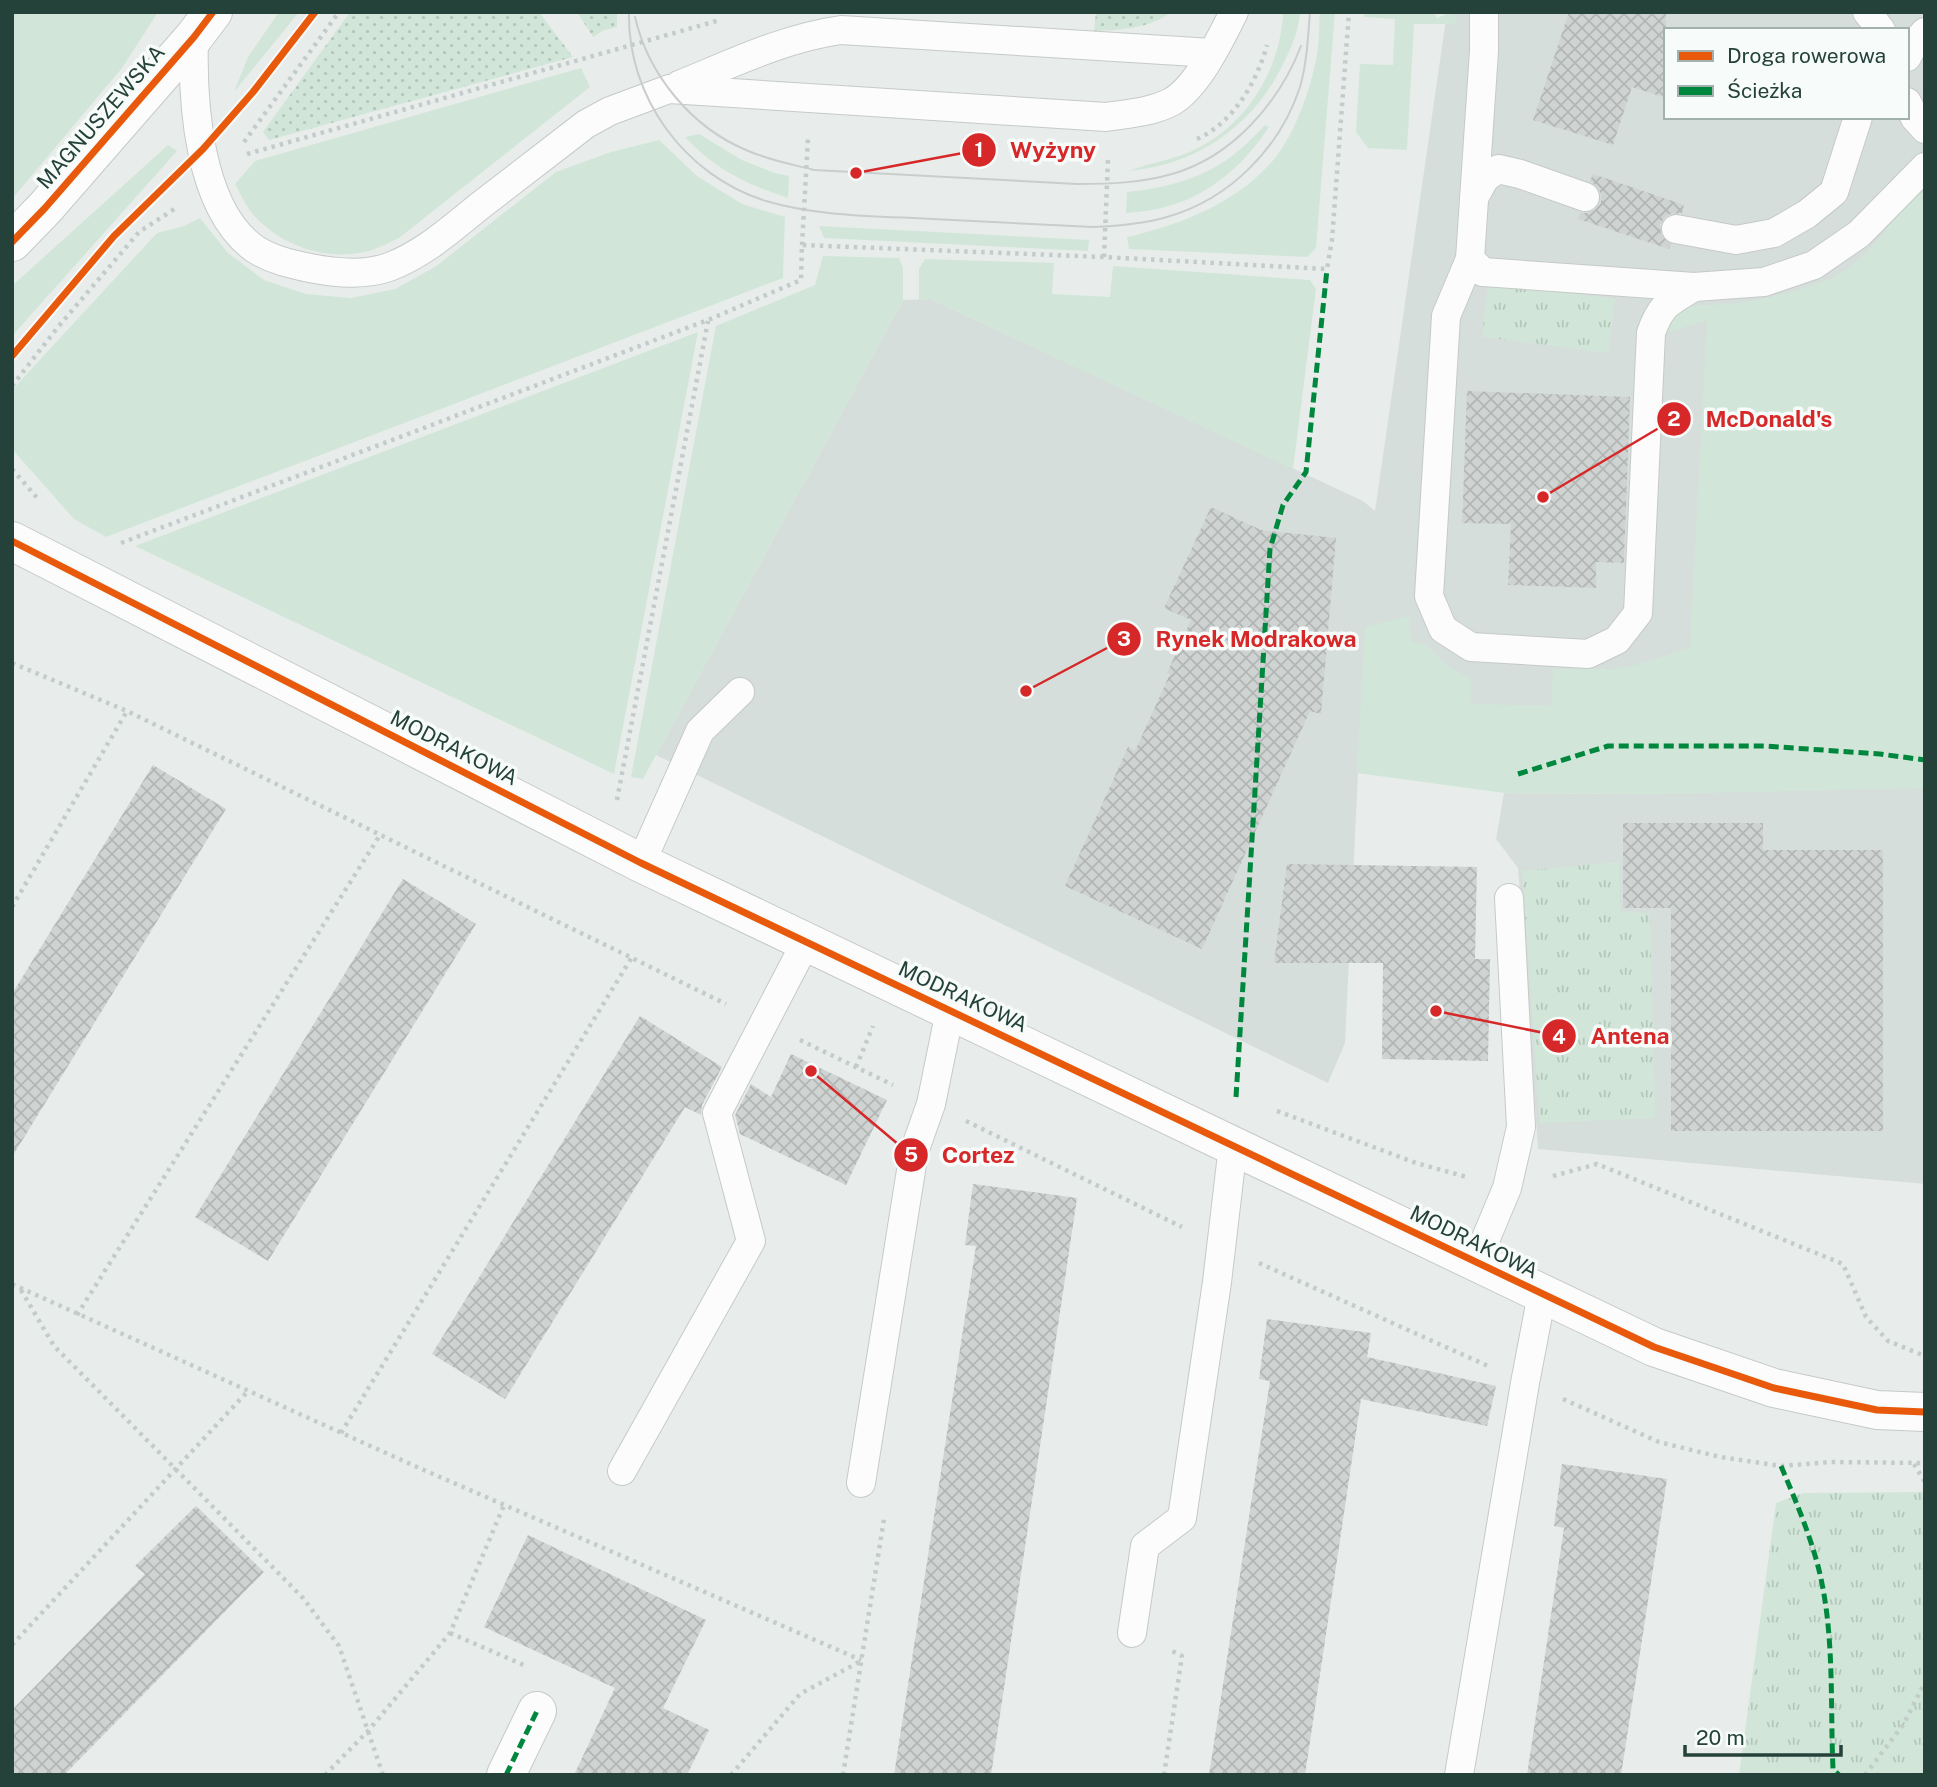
<svg xmlns="http://www.w3.org/2000/svg" width="1937" height="1787" font-family="'Public Sans',sans-serif">
	<defs>
		<pattern id="park-tufts" width="24" height="20" patternUnits="userSpaceOnUse" patternTransform="scale(1.75)"><rect width="24" height="20" fill="#d1e6d8"/><path d="M3 7l-1-3M5 7V3M7 7l1-3M15 17l-1-3M17 17v-4M19 17l1-3" fill="none" stroke="#b3c6ba"/></pattern>
		<pattern id="garden-dots" width="8" height="8" patternUnits="userSpaceOnUse" patternTransform="scale(1.75)"><rect width="8" height="8" fill="#d1e6d8"/><path d="M2 2h.1M6 6h.1" fill="none" stroke="#b3c6ba" stroke-width="1.8" stroke-linecap="round"/></pattern>
		<pattern id="building-cross-hatch" width="8" height="8" patternUnits="userSpaceOnUse" patternTransform="scale(1.75)"><rect width="8" height="8" fill="#cfd4d2"/><path d="M0 0l8 8M0 8l8-8" fill="none" stroke="#b2b7b5"/></pattern>
	</defs>
	<rect width="100%" height="100%" fill="#e8edeb"/>
	<path fill="#d6dedb" fill-rule="evenodd" d="M1447 12H1925V1184L1538 1149 1518 868 1496 839 1504 793 1656 794 1358 773 1345 1043 1328 1083 656 755 903 300 931 299 1363 501 1375 511ZM1666 30H1907V117H1666Z"/>
	<g fill="#d1e6d8">
		<polygon points="12,12 158,12 122,68 12,199"/>
		<polygon points="279,12 299,12 234,92 248,57"/>
		<path d="M1283 12H1300C1299 28 1293 44 1286 58 1256 124 1201 164 1129 171 1151 162 1175 160 1196 149 1247 124 1281 69 1283 12Z"/>
		<path d="M1320 12H1335L1316 248 1307 257 1129 249 1127 237C1181 225 1239 202 1275 158 1296 131 1309 93 1316 60 1319 45 1319 28 1320 12Z"/>
		<polygon points="1365,12 1434,12 1437,18 1452,12 1457,21 1455,24 1414,24 1407,150 1368,148 1356,132 1360,64 1393,65 1395,19 1364,17"/>
		<path d="M581 68 590 87 399 238C390 242 380 248 369 251 327 262 279 246 251 212 245 204 240 193 235 184L255 161Z"/>
		<path d="M1265 125 1269 127C1234 179 1190 210 1126 213L1127 192C1166 188 1206 178 1237 152 1247 144 1256 134 1265 125Z"/>
		<path d="M699 134 742 160 775 173 789 176 788 198C746 184 716 170 685 137Z"/>
		<polygon points="659,140 697,176 742,204 785,217 783,278 106,537 74,519 12,449 12,390 157,233 184,226 200,218 228,253 264,280 306,294 351,298 395,289 435,267 556,172 611,152"/>
		<polygon points="168,145 177,151 12,336 12,286"/>
		<path d="M1925 186V753H1923L1925 788 1656 794 1504 793 1357 773 1365 627 1409 616 1411 642 1425 644 1447 666 1471 679 1470 704 1552 706 1553 669H1611L1636 665 1690 648 1707 321 1659 334C1664 328 1669 316 1675 312 1687 303 1722 306 1738 303 1768 298 1797 291 1826 281 1868 265 1894 214 1925 186Z"/>
		<polygon points="819,226 1089,240 1088,251 824,238"/>
		<polygon points="823,256 899,258 903,268 903,300 643,779 631,777 716,326 815,285"/>
		<polygon points="925,259 1054,263 1052,294 1110,297 1113,266 1310,280 1316,289 1293,469 931,299 919,299 919,269"/>
		<polygon points="698,332 614,774 135,546"/>
	</g>
	<g fill="url(#park-tufts)">
		<polygon points="1488,283 1615,299 1608,353 1482,337"/>
		<polygon points="1619,862 1620,911 1650,914 1655,1118 1540,1123 1522,871"/>
		<polygon points="1925,1492 1925,1775 1739,1775 1776,1503 1803,1493"/>
	</g>
	<g fill="url(#garden-dots)">
		<polygon points="350,12 539,12 573,57 269,140 263,132"/>
		<polygon points="577,12 617,12 617,27 604,30 593,37"/>
		<path d="M1096 12H1171C1149 29 1120 30 1094 31Z"/>
	</g>
	<g fill="url(#building-cross-hatch)">
		<polygon points="1569,12 1666,12 1666,98 1632,87 1613,145 1533,120"/>
		<polygon points="1593,174 1684,205 1682,213 1670,214 1664,218 1660,225 1661,235 1671,244 1669,249 1578,219 1580,213 1587,213 1595,210 1601,202 1601,195 1598,187 1590,181"/>
		<polygon points="1467,391 1630,397 1624,563 1596,562 1596,588 1508,585 1511,524 1462,523"/>
		<polygon points="1211,507 1261,530 1336,538 1321,714 1310,711 1202,949 1065,886 1128,747 1135,751 1170,674 1167,673 1191,620 1164,608"/>
		<polygon points="153,765 226,809 12,1157 12,994"/>
		<polygon points="1623,823 1763,823 1763,850 1883,850 1883,1131 1671,1131 1671,908 1623,908"/>
		<polygon points="1287,864 1477,867 1475,959 1490,959 1488,1061 1382,1059 1383,963 1274,963"/>
		<polygon points="403,879 476,924 268,1261 195,1217"/>
		<polygon points="640,1016 722,1067 702,1105 701,1115 685,1107 505,1399 432,1354"/>
		<polygon points="791,1054 887,1100 846,1185 740,1134 735,1115 751,1084 771,1097"/>
		<polygon points="973,1184 1077,1198 991,1775 894,1775 976,1246 965,1245"/>
		<polygon points="1267,1319 1371,1333 1367,1357 1496,1386 1487,1426 1361,1399 1305,1775 1209,1775 1270,1381 1259,1379"/>
		<polygon points="1562,1464 1667,1479 1621,1775 1527,1775 1564,1528 1554,1526"/>
		<polygon points="196,1506 264,1572 64,1775 12,1775 12,1710 145,1574 135,1566"/>
		<polygon points="528,1535 706,1620 663,1708 709,1730 687,1775 574,1775 615,1688 484,1627"/>
	</g>
	<g fill="none" stroke-linecap="round" stroke-linejoin="round">
		<g stroke="#c5cac8" stroke-width="30">
			<g id="lane">
				<polyline points="1484,12 1484,51 1470,259 1483,272 1694,287 1764,282 1814,265 1859,234 1925,167"/>
				<polyline points="1867,12 1881,30"/>
				<path d="M194 37C192 101 198 209 255 249 272 260 291 264 310 268 335 273 364 276 389 267 424 254 452 228 481 205 516 178 551 151 586 124L610 111 669 89 1106 117C1127 114 1152 112 1171 102 1197 88 1221 38 1234 12"/>
				<polyline points="1907,57 1914,44 1925,32"/>
				<path d="M679 85C731 64 784 38 841 30L1212 53"/>
				<polyline points="1907,102 1915,118 1925,129"/>
				<polyline points="1474,198 1485,178 1498,169 1520,174 1585,197"/>
				<polyline points="1676,229 1736,240 1774,233 1807,214 1834,192 1858,117"/>
				<path d="M1470 259 1446 316 1429 596 1443 629 1471 647 1588 654 1617 640 1638 613 1651 333C1661 304 1669 302 1694 287"/>
				<polyline points="641,863 700,731 740,692"/>
				<polyline points="1476,1262 1507,1188 1521,1127 1509,898"/>
				<polyline points="622,1471 751,1241 717,1113 806,942"/>
				<polyline points="861,1483 914,1152 931,1104 950,1011"/>
				<polyline points="1132,1633 1145,1546 1182,1518 1217,1282 1233,1146"/>
				<polyline points="1459,1775 1525,1383 1542,1294"/>
			</g>
		</g>
		<g stroke="#c5cac8" stroke-width="40">
			<g id="street">
				<polyline points="12,541 641,863 1654,1347 1774,1388 1877,1410 1925,1412"/>
				<polyline points="506,1775 537,1711"/>
			</g>
		</g>
		<g stroke="#c3cbc8" stroke-width="40">
			<polyline id="secondary" points="12,242 45,208 194,37 213,12"/>
		</g>
		<g stroke="#c3ccca" stroke-width="4.5" stroke-dasharray="3.5 5" stroke-linecap="butt">
			<path d="M1197 139C1233 123 1257 82 1267 45"/>
			<polyline points="244,142 339,12"/>
			<polyline points="247,154 720,20"/>
			<polyline points="802,245 808,139"/>
			<polyline points="1104,257 1108,159"/>
			<polyline points="12,386 58,327 139,232 176,208"/>
			<polyline points="12,469 39,500"/>
			<polyline points="121,543 708,320 801,280 802,245 1104,257 1327,269 1332,240 1349,12"/>
			<polyline points="12,663 127,711 726,1004"/>
			<polyline points="617,800 708,321"/>
			<polyline points="12,907 127,711"/>
			<polyline points="800,1040 893,1085"/>
			<polyline points="856,1067 873,1026"/>
			<polyline points="1277,1111 1416,1163 1467,1177"/>
			<polyline points="966,1121 1182,1227"/>
			<polyline points="1553,1176 1597,1164 1843,1264 1866,1317 1888,1341 1925,1356"/>
			<polyline points="1259,1263 1488,1366"/>
			<polyline points="12,1284 417,1467 861,1660"/>
			<polyline points="21,1290 54,1346 303,1598 339,1646 383,1775"/>
			<polyline points="77,1315 380,835"/>
			<polyline points="1563,1399 1659,1442 1720,1457 1781,1466 1831,1462 1925,1463"/>
			<polyline points="341,1433 632,957"/>
			<polyline points="1914,1464 1925,1482"/>
			<polyline points="450,1633 526,1666"/>
			<polyline points="12,1645 248,1391"/>
			<polyline points="325,1775 368,1731 450,1633 504,1505"/>
			<polyline points="731,1775 800,1694 861,1661"/>
			<polyline points="843,1775 884,1519"/>
			<polyline points="1164,1775 1182,1656 1168,1649"/>
			<polyline points="1865,1775 1903,1725 1925,1682"/>
		</g>
		<use href="#lane" stroke="#fcfcfc" stroke-width="28"/>
		<use href="#street" stroke="#fcfcfc" stroke-width="38"/>
		<use href="#secondary" stroke="#fcfcfc" stroke-width="38"/>
		<g stroke="#c9cdcc" stroke-width="2">
			<path d="M629 12C627 97 685 176 766 201 813 215 863 216 913 218 973 221 1033 224 1093 227 1118 226 1143 224 1167 217 1230 199 1280 148 1300 87 1307 63 1308 37 1310 12"/>
			<path d="M635 17C648 74 691 127 746 150 768 160 791 164 814 170L1077 184C1109 184 1141 183 1172 174 1232 157 1279 103 1301 46"/>
		</g>
		<g stroke="#00873e" stroke-width="5" stroke-dasharray="10 5" stroke-linecap="butt">
			<polyline points="1518,774 1608,746 1764,746 1880,754 1925,760"/>
			<polyline points="1236,1097 1270,549 1283,505 1306,472 1327,269"/>
			<path d="M1781 1466C1795 1499 1809 1532 1818 1566 1835 1632 1830 1702 1833 1769L1839 1775"/>
			<polyline points="506,1775 537,1711"/>
		</g>
		<g stroke="#f7fbf9" stroke-width="11">
			<g id="cycleway">
				<polyline points="12,242 45,208 194,37 213,12"/>
				<polyline points="12,356 114,236 203,149 253,92 315,12"/>
				<polyline points="12,541 641,863 1654,1347 1774,1388 1877,1410 1925,1412"/>
			</g>
		</g>
		<use href="#cycleway" stroke="#e8590c" stroke-width="7"/>
	</g>
	<g text-anchor="middle" stroke-width="7" stroke-linejoin="round" paint-order="stroke">
		<g font-size="21" fill="#24423a" stroke="#f7fbf9">
			<text transform="translate(101 117) rotate(-49)" y="7">MAGNUSZEWSKA</text>
			<text transform="translate(454 748) rotate(27)" y="7">MODRAKOWA</text>
			<text transform="translate(963 997) rotate(25)" y="7">MODRAKOWA</text>
			<text transform="translate(1474 1242) rotate(26)" y="7">MODRAKOWA</text>
		</g>
	</g>
	<path fill="none" stroke="#d62828" stroke-width="2.5" d="M856 173L979 150M1543 497L1674 419M1026 691L1124 639M1436 1011L1559 1036M811 1071L911 1155"/>
	<g fill="#d62828" stroke="#f7fbf9" stroke-width="2.5">
		<circle cx="856" cy="173" r="7"/>
		<circle cx="1543" cy="497" r="7"/>
		<circle cx="1026" cy="691" r="7"/>
		<circle cx="1436" cy="1011" r="7"/>
		<circle cx="811" cy="1071" r="7"/>
		<circle cx="979" cy="150" r="18"/>
		<circle cx="1674" cy="419" r="18"/>
		<circle cx="1124" cy="639" r="18"/>
		<circle cx="1559" cy="1036" r="18"/>
		<circle cx="911" cy="1155" r="18"/>
	</g>
	<g font-size="21" text-anchor="middle" font-weight="bold" fill="#fff">
		<text x="979" y="157">1</text>
		<text x="1674" y="426">2</text>
		<text x="1124" y="646">3</text>
		<text x="1559" y="1044">4</text>
		<text x="911" y="1162">5</text>
	</g>
	<g font-size="23" text-anchor="middle" font-weight="bold" fill="#d62828" stroke="#f7fbf9" stroke-width="7" stroke-linejoin="round" paint-order="stroke">
		<text x="1053" y="158">Wyżyny</text>
		<text x="1769" y="427">McDonald's</text>
		<text x="1256" y="647">Rynek Modrakowa</text>
		<text x="1630" y="1044">Antena</text>
		<text x="978" y="1163">Cortez</text>
	</g>
	<rect width="1937" height="1787" fill="none" stroke="#24423a" stroke-width="28"/>
	<rect x="1664" y="28" width="245" height="91" fill="#f7fbf9" stroke="#a3b1ad" stroke-width="2"/>
	<rect x="1678" y="51" width="35" height="10" fill="#e8590c" stroke="#a3b1ad" stroke-width="2"/>
	<text x="1727" y="63" font-size="21" fill="#24423a">Droga rowerowa</text>
	<rect x="1678" y="86" width="35" height="10" fill="#00873e" stroke="#a3b1ad" stroke-width="2"/>
	<text x="1727" y="98" font-size="21" fill="#24423a">Ścieżka</text>
	<path d="M1685 1745v10h156v-10" fill="none" stroke="#24423a" stroke-width="3.5"/>
	<text x="1696" y="1745" font-size="21" fill="#24423a" stroke="#f7fbf9" stroke-width="5" paint-order="stroke">20 m</text>
</svg>
